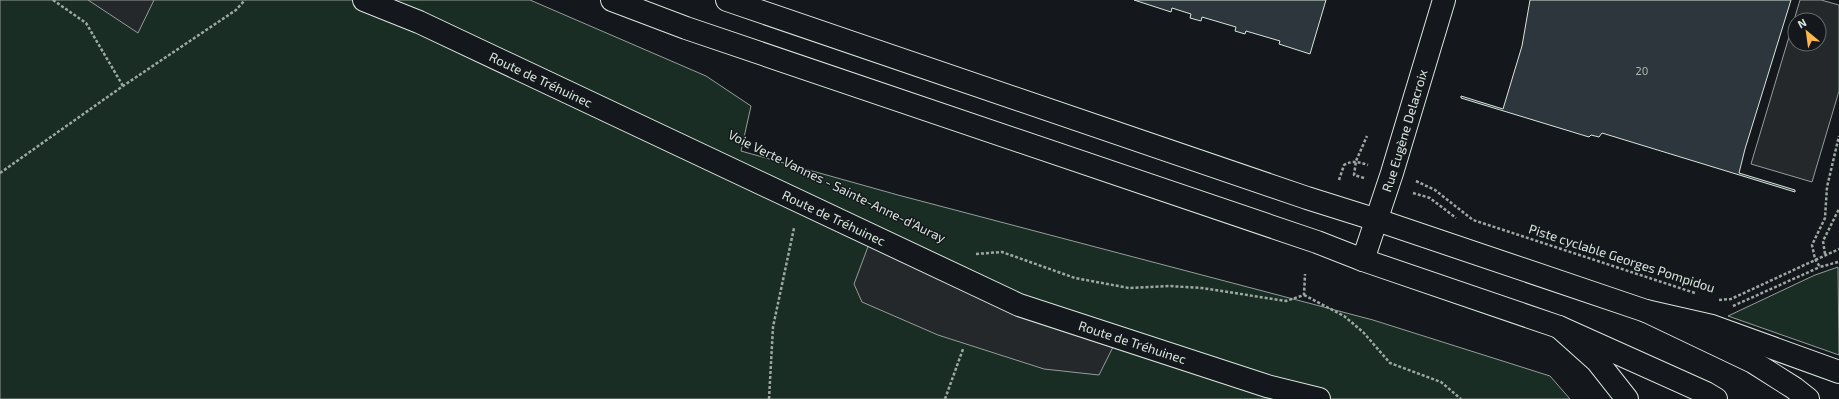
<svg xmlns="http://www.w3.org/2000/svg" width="1839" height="399" font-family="'Exo 2',sans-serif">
	<rect width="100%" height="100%" fill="#14181c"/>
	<g fill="#1a2d24" stroke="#939e99">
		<polygon points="0,0 530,0 706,76 751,106 741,151 898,195 1373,320 1550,376 1570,399 0,399"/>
		<polygon points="1838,267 1839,355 1728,316 1815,275"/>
	</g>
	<g fill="#24282b" stroke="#939e99" fill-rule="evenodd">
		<polygon points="88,0 154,0 138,33"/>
		<path d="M1800 0H1821L1839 5V91L1812 182 1751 164ZM1795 20H1819V44H1795Z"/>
		<polygon points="872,236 1117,339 1099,375 1044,369 938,335 862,302 854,284"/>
	</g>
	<g fill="#2c363c" stroke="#d8e6dc">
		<polygon points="1134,0 1326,0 1310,54 1279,44 1280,41 1246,31 1245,34 1235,31 1236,27 1202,17 1201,21 1190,18 1191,14 1172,8 1171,12"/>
		<polygon points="1530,0 1791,0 1745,149 1739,173 1795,190 1795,192 1602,133 1599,137 1591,135 1589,137 1461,98 1461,96 1503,109 1522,46"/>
	</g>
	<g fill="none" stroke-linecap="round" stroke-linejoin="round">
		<g stroke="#d8e6dc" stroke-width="24">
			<g id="minor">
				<path id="s1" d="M364 0 419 22 1019 305 1267 386 1319 399"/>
				<path id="s2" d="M1363 260 1392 173 1444 0"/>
			</g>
		</g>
		<g stroke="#d8e6dc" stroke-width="24">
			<g id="major">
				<polyline points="612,0 686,28 1317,242 1363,260 1559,327 1706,393 1716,399"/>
				<polyline points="727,0 1307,198 1377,220 1646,311 1753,362 1794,388 1808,399"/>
			</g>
		</g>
		<g stroke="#d8e6dc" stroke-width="24">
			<g id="highway">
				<polyline points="1646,311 1712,326 1839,372"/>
				<polyline points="1559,327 1597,361 1627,399"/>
			</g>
		</g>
		<g stroke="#9da8a2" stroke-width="2.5" stroke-dasharray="3 2" stroke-linecap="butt">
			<polyline points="53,0 86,23 123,86"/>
			<polyline points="0,173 123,86 236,10 245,0"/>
			<polyline points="1364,178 1354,175 1356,161 1367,136"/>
			<path d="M1339 180 1344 165C1353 160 1359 162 1368 165"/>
			<polyline points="1416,181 1435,190 1473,220 1695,293"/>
			<polyline points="1413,193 1430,198 1456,218"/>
			<polyline points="976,254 1002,252 1075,278 1129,288 1169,286 1202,288 1286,301 1304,295 1305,274"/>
			<polyline points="1825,254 1823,241 1839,209"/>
			<polyline points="1838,262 1820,267 1815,259 1812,245 1825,218 1827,187 1839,136"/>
			<polyline points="1304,295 1344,316 1363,332 1390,363 1441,382 1461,399"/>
			<polyline points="1719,300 1731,299 1839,249"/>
			<polyline points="1733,306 1820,267"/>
			<polyline points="769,399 773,327 794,228"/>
			<polyline points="945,399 963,349"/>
		</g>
		<use href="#minor" stroke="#14181c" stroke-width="22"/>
		<use href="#major" stroke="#14181c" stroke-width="22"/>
		<use href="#highway" stroke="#14181c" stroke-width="22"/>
	</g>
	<g text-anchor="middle" stroke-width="3" stroke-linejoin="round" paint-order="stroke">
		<g font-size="11" fill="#adbab4">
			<text x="1642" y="75">20</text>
		</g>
		<g font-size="13" fill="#d8e6dc" stroke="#14181c">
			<text dy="5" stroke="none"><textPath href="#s1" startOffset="194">Route de Tréhuinec</textPath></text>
			<text dy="5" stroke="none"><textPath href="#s2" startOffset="136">Rue Eugène Delacroix</textPath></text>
			<text transform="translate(837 186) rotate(26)" y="5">Voie Verte Vannes - Sainte-Anne-d'Auray</text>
			<text dy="5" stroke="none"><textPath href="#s1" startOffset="518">Route de Tréhuinec</textPath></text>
			<text transform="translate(1622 258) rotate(18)" y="5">Piste cyclable Georges Pompidou</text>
			<text dy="5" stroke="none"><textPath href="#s1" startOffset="842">Route de Tréhuinec</textPath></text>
		</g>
	</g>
	<g transform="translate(1807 32) rotate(331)"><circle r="19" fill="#14181c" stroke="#626a69"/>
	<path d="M0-3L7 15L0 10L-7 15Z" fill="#ffb74d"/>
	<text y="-6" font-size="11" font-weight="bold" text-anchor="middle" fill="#d8e6dc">N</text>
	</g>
</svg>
